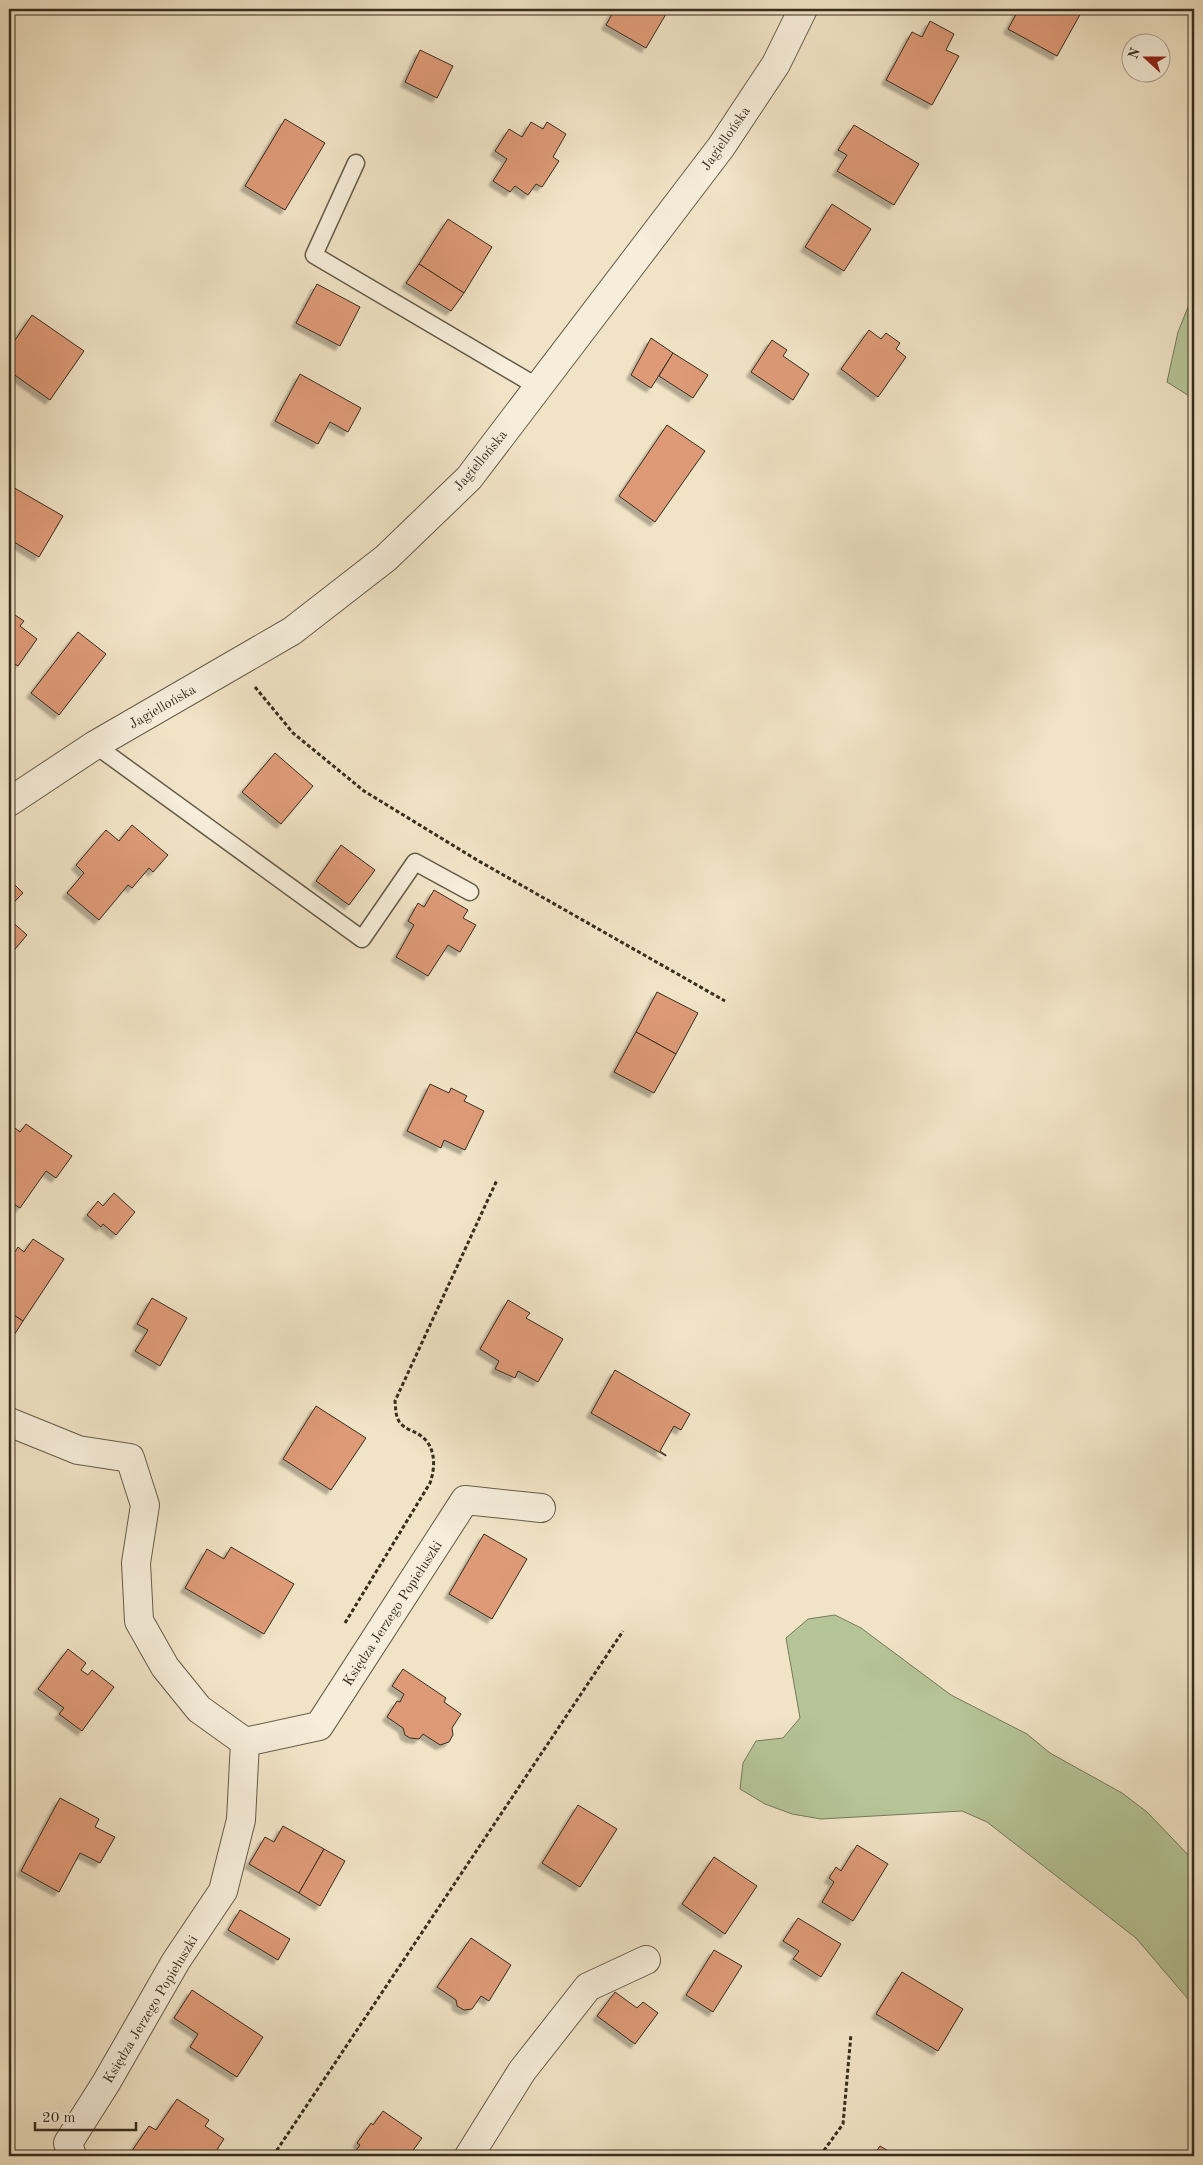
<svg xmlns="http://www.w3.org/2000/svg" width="1203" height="2165" font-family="'Old Standard TT',serif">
	<defs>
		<filter id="shadow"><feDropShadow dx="-4.5" dy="4.5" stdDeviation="1" flood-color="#0004"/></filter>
	</defs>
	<rect width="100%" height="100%" fill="#f1e4c6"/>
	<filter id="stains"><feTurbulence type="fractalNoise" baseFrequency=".004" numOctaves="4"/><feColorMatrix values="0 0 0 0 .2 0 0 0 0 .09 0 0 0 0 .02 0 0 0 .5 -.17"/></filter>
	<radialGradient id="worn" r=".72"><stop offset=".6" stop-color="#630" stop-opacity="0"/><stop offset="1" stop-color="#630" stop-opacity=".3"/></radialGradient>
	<g fill="#b6c598" stroke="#76795c">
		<polygon points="1194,292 1194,399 1167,382 1178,332"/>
		<polygon points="835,1615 861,1628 951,1695 1027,1734 1050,1753 1122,1793 1147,1812 1194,1861 1194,2006 1136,1938 987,1822 962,1811 821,1819 792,1814 765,1804 740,1789 743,1763 756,1741 783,1738 800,1718 786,1638 808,1619"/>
	</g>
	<g fill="#de9a77" stroke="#372d1f" filter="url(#shadow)">
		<polygon points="615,9 669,9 646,48 606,25"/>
		<polygon points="1019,9 1078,9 1082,11 1057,56 1008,29"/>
		<polygon points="930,21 954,34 946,50 959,56 932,105 886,80 912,32 922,37"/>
		<polygon points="420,50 453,66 437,98 405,82"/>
		<polygon points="285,119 325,143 285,210 245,186"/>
		<polygon points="531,122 543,129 547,122 566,134 553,157 559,161 542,187 536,184 528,195 515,186 510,192 493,181 507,159 495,151 509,129 522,137"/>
		<polygon points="854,125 919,164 894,205 837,171 847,155 838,150"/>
		<polygon points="832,204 871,229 844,271 805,247"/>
		<polygon points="448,219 492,247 464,293 419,264"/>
		<polygon points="419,264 464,293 451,311 406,283"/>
		<polygon points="317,284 360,307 340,346 296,323"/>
		<polygon points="32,315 84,351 50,400 9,371 9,349"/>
		<polygon points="869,330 881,339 886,333 900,343 896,349 906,357 878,397 841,369"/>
		<polygon points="651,338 673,353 651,388 631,375"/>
		<polygon points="772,340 787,350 783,356 809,374 793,400 751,372"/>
		<polygon points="673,353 708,375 693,398 659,376"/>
		<polygon points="300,374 361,408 348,432 330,422 318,444 275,421"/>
		<polygon points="667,425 705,451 655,522 619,496"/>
		<polygon points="11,486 63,516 39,557 9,539 9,491"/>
		<polygon points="15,615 24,621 20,626 37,639 18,666 9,660 9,618 11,620"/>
		<polygon points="78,632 106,654 59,715 31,693"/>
		<polygon points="275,753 313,786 281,824 242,792"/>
		<polygon points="132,825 168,855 153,872 149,868 132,888 128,885 99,920 67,893 84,873 76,865 106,830 119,841"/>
		<polygon points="341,845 375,870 349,905 316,881"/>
		<polygon points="9,879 23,893 9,907"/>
		<polygon points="434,890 468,910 463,918 476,925 460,952 448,945 428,976 396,957 414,925 408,921 418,903 424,907"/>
		<polygon points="9,919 27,935 9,956"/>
		<polygon points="657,992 698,1013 676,1054 636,1032"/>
		<polygon points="636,1032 676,1054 654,1093 614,1072"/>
		<polygon points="430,1084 449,1093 451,1088 467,1096 464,1101 484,1111 465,1150 444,1140 441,1148 407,1131"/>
		<polygon points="26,1124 72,1156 56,1178 46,1171 20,1208 9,1201 9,1148 11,1144 9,1143 9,1138 15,1128 20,1132"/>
		<polygon points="114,1193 135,1212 116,1235 103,1224 101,1227 87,1215 98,1201 103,1206"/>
		<polygon points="33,1239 64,1259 23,1321 9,1312 9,1261 18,1247 24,1252"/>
		<polygon points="152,1298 187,1318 160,1366 135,1351 148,1330 137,1324"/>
		<polygon points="508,1300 530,1313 526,1318 563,1339 538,1382 518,1371 515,1378 495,1369 499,1361 480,1349"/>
		<polygon points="9,1312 23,1321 9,1343"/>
		<polygon points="615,1370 690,1414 681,1430 674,1426 660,1451 666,1455 666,1456 591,1413"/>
		<polygon points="316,1406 366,1438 331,1490 283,1459"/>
		<polygon points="484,1534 527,1559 492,1619 449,1594"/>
		<polygon points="231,1547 294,1584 264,1634 185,1588 207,1549 224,1559"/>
		<polygon points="68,1649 86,1663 81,1670 88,1675 92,1670 114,1687 82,1731 59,1714 64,1708 38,1689"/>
		<polygon points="403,1669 446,1698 444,1702 461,1714 452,1728 453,1735 449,1742 440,1745 423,1734 419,1739 410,1738 405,1735 403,1728 387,1717 397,1701 400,1702 404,1694 392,1686"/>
		<polygon points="60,1798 99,1819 95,1827 115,1837 100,1863 80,1853 59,1892 21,1871"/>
		<polygon points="578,1805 617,1829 580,1887 542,1863"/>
		<polygon points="283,1826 324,1849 299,1893 249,1864 265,1837 274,1842"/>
		<polygon points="857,1845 888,1864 853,1921 822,1902 834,1882 829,1878 836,1867 841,1871"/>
		<polygon points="324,1849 345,1861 320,1906 299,1893"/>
		<polygon points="714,1857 757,1886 725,1934 682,1904"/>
		<polygon points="240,1910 290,1939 278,1960 228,1930"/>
		<polygon points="798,1918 841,1944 821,1977 793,1959 799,1951 783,1941"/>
		<polygon points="471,1938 511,1965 489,2001 481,1996 472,2009 464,2010 457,2006 456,2000 437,1987"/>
		<polygon points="714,1950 742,1966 713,2012 686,1995"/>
		<polygon points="902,1972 963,2009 938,2051 876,2014"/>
		<polygon points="192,1990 263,2037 237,2077 190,2047 198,2034 174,2018"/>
		<polygon points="615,1992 637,2008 643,2002 658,2013 635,2044 597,2016"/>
		<polygon points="177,2099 209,2120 205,2126 224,2139 218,2148 217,2156 174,2156 171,2154 169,2156 129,2155 149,2126 156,2130"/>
		<polygon points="383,2111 422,2138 409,2156 352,2156 360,2145 357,2143 371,2123 373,2125"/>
		<polygon points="880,2146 897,2156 873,2156"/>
	</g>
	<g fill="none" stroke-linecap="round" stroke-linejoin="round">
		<g stroke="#665b49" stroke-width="19">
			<g id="lane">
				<polyline points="356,163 314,255 538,387"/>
				<polyline points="95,745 362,939 415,862 470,892"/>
			</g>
		</g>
		<g stroke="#665b49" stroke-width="30">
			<g id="street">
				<polyline points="9,802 95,745 292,631 386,558 469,478 721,147 776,64 803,9"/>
				<polyline points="9,1422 78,1450 130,1458 145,1505 136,1563 139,1621 165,1667 199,1709 245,1742 241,1820 223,1891 176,1961 106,2083 68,2143 72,2156"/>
				<polyline points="245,1742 319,1726 465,1500 541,1508"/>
				<polyline points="469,2156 522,2071 588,1987 646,1960"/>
			</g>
		</g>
		<g stroke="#372d1f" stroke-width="3" stroke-dasharray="4 2.5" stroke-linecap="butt">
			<polyline points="255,687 293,733 364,791 477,860 725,1001"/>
			<path d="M345 1623 430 1483C436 1466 436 1444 418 1434 413 1431 406 1429 401 1424 395 1417 396 1409 395 1401L497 1180"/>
			<polyline points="273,2156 623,1631"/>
			<polyline points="820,2156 843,2124 851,2034"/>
		</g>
		<use href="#lane" stroke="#f6edda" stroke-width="16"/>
		<use href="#street" stroke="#f6edda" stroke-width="28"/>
	</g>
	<g text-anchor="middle" stroke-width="4.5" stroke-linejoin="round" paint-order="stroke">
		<g font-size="14" fill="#372d1f" stroke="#f6edda">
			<text transform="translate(725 138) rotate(-55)" y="5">Jagiellońska</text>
			<text transform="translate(480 460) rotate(-50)" y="5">Jagiellońska</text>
			<text transform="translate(162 706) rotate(-30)" y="5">Jagiellońska</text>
			<text transform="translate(392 1613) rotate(-57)" y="5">Księdza Jerzego Popiełuszki</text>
			<text transform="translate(150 2009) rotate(-59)" y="5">Księdza Jerzego Popiełuszki</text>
		</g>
	</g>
	<rect width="1203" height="2165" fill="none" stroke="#f1e4c6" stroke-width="30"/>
	<rect x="10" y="10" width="1183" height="2145" fill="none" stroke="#372d1f" stroke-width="2.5"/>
	<rect x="15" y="15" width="1173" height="2135" fill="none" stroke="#372d1f"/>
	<g transform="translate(1146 58) rotate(291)"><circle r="24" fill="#f6edda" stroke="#aaa08f"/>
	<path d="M0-4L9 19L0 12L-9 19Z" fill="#8f2418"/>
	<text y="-8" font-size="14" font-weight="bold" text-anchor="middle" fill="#372d1f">N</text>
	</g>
	<path d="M35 2122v8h101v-8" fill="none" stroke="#372d1f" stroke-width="2.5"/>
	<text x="42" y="2122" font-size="15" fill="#372d1f" stroke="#f6edda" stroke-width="4" paint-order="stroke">20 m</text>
	<rect width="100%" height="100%" filter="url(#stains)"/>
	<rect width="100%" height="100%" fill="url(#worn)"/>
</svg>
